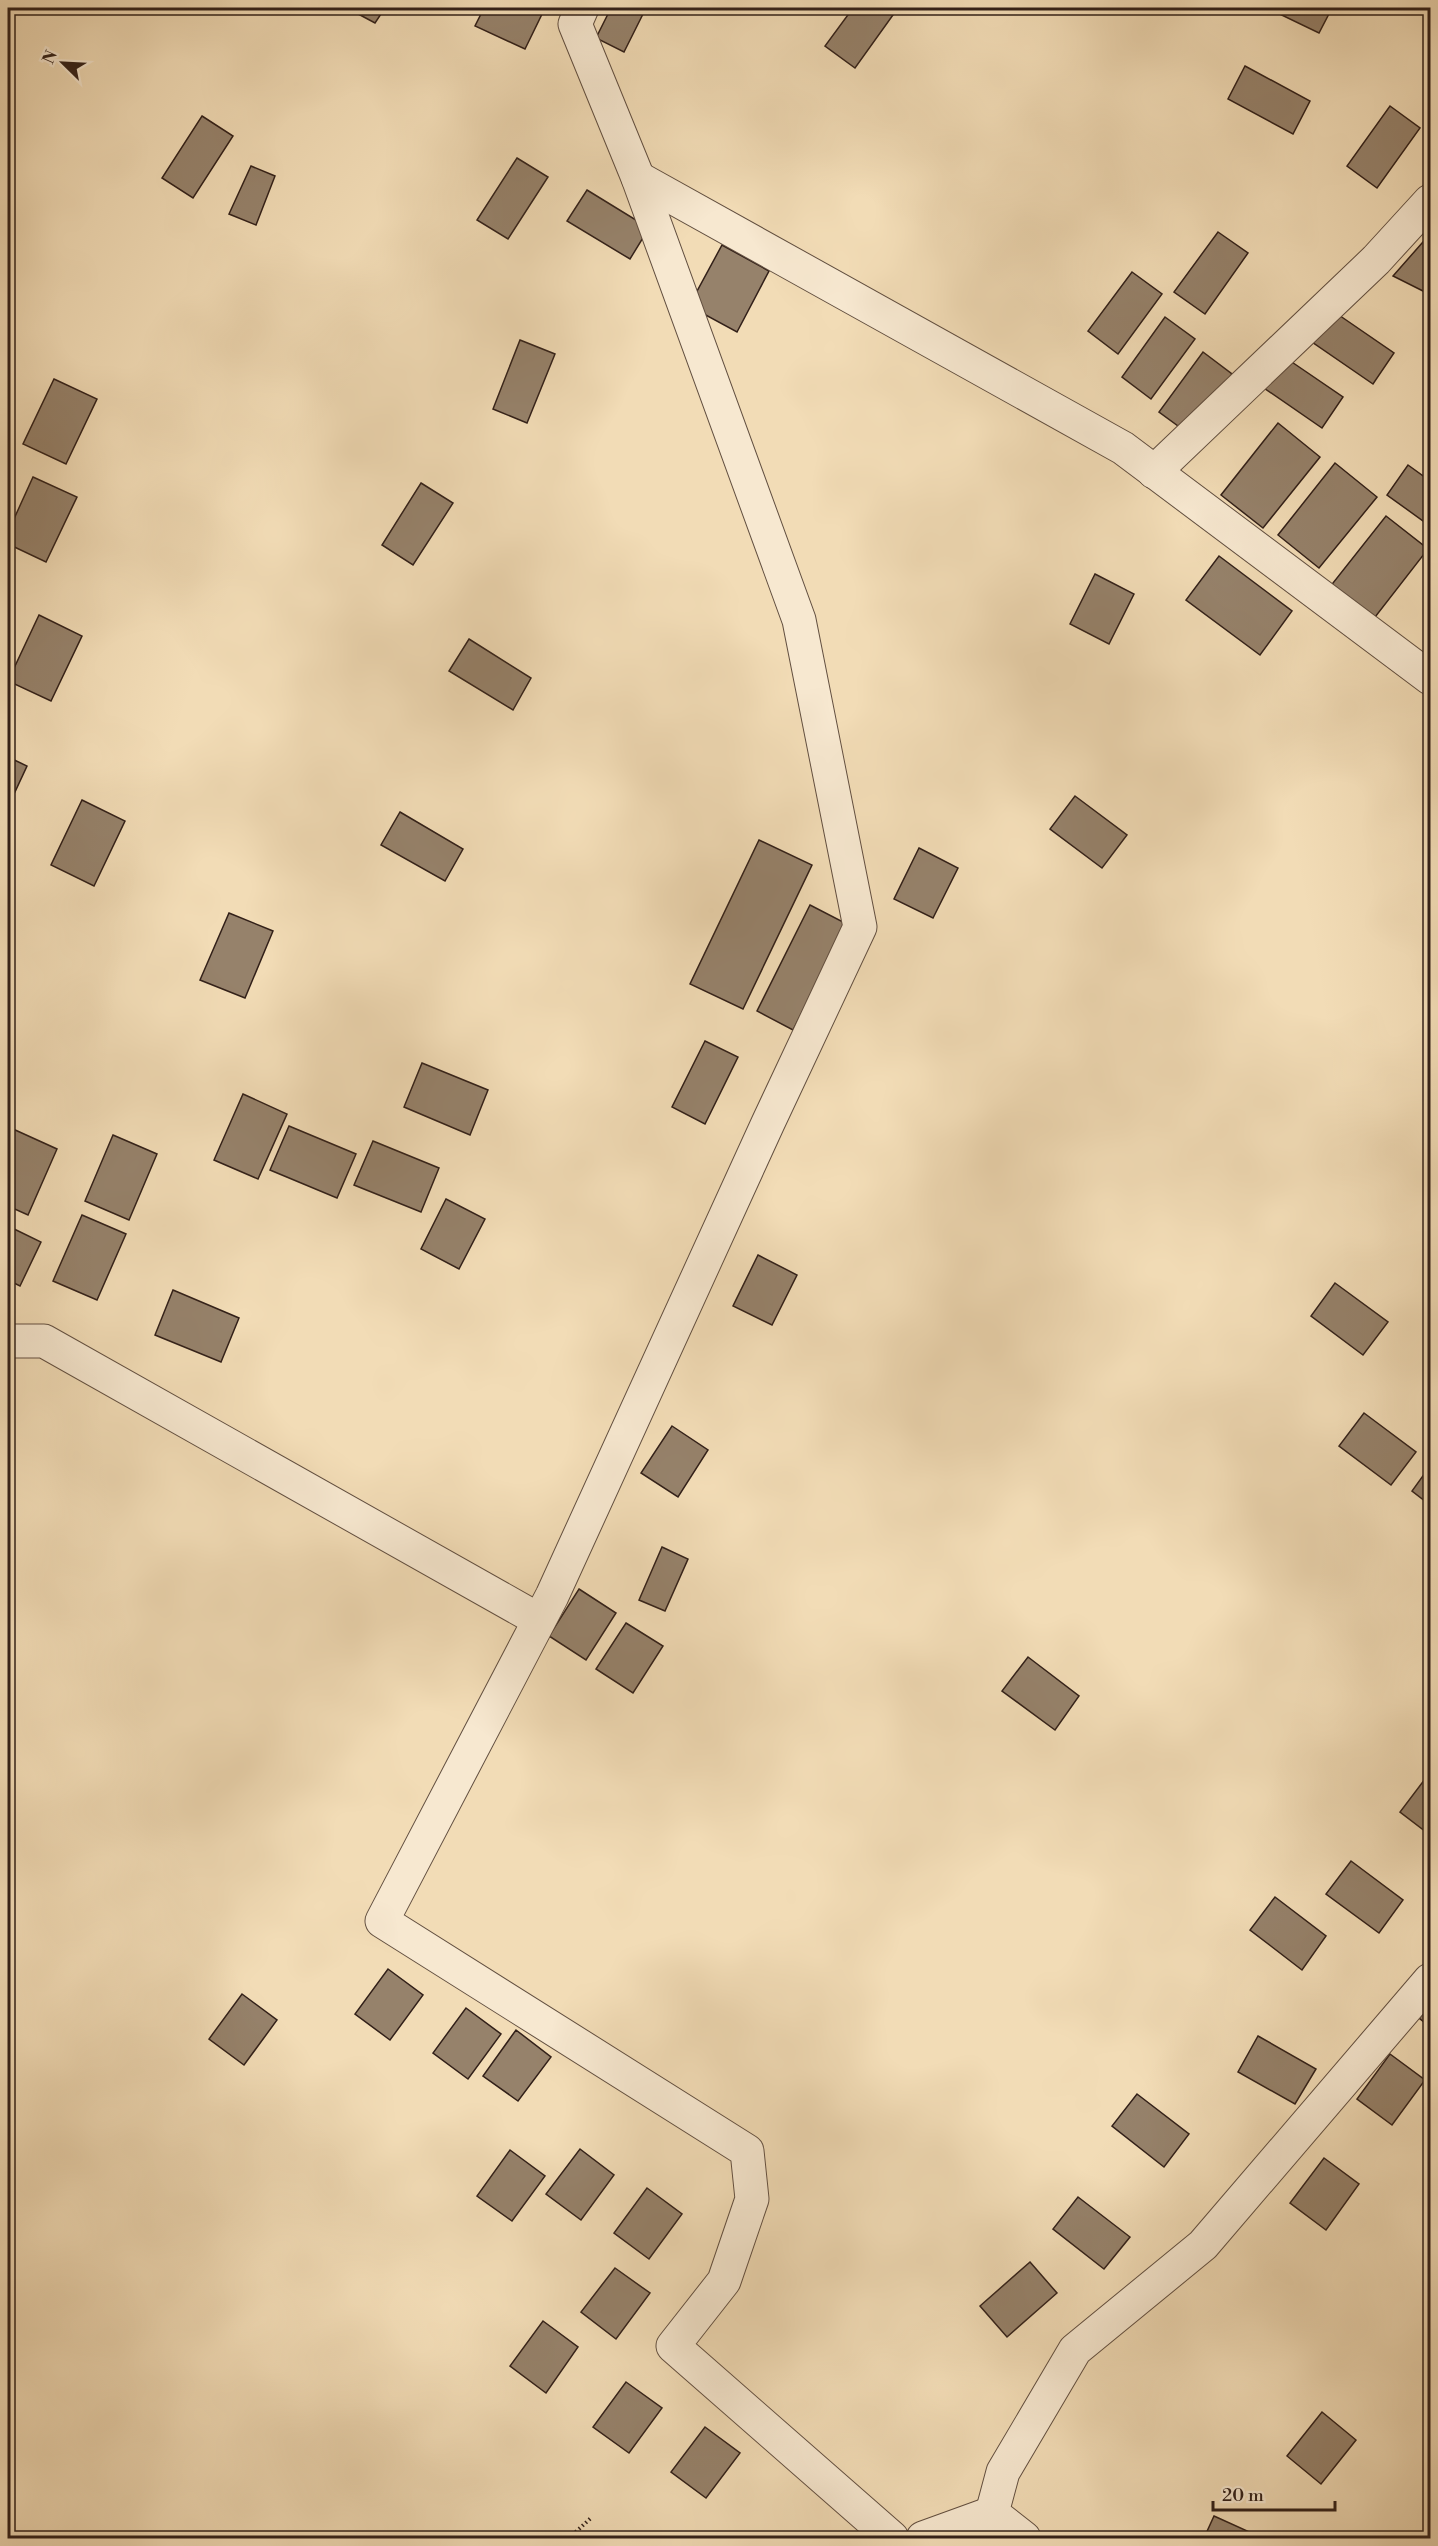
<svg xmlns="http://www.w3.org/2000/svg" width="1438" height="2546" font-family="'Libre Bodoni',serif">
	<rect width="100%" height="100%" fill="#f2dcb6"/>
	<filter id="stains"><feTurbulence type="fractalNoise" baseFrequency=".00333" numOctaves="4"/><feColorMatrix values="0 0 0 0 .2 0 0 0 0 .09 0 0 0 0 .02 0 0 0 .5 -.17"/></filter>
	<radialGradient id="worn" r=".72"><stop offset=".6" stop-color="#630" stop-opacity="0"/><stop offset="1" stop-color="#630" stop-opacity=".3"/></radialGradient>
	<g fill="#96826b" stroke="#322019" stroke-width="1.5">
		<polygon points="347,8 385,8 375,23"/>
		<polygon points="484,8 545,8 525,49 475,26"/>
		<polygon points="611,8 646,8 624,52 596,38"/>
		<polygon points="853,8 898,8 855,68 825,46"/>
		<polygon points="1267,8 1332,8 1319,33"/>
		<polygon points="1245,66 1310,101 1293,134 1228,99"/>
		<polygon points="1390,106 1420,128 1377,188 1347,166"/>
		<polygon points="202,116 233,136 193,198 162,178"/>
		<polygon points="8,130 13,133 8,144"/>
		<polygon points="517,158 548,177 508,239 477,220"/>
		<polygon points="251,166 275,176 256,225 229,214"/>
		<polygon points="587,190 649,228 630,259 567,221"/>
		<polygon points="1218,232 1248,253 1205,314 1174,292"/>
		<polygon points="1430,234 1430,284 1423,291 1393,276"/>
		<polygon points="722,245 769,271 737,332 689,306"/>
		<polygon points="1132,272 1162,294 1118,354 1088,331"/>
		<polygon points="1333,311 1394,353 1373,384 1312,342"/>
		<polygon points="1165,317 1195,339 1151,399 1122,377"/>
		<polygon points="520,340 555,354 527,423 493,409"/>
		<polygon points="1203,352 1232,374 1189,434 1159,412"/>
		<polygon points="1283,356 1343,397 1322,428 1261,386"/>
		<polygon points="54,379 97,399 66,464 23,444"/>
		<polygon points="1278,423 1320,457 1263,528 1221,495"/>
		<polygon points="1335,463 1377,497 1319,568 1278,535"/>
		<polygon points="1408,465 1430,481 1430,526 1387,495"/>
		<polygon points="33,477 77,497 46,562 8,544 8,532"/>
		<polygon points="421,483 453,503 413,565 382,545"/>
		<polygon points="1386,516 1428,549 1372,621 1329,588"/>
		<polygon points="1219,556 1292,611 1260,655 1186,600"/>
		<polygon points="1095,574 1134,594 1109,644 1070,624"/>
		<polygon points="39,615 82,636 51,701 8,681"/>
		<polygon points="469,639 531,678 513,710 449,671"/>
		<polygon points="8,757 27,766 8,807"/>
		<polygon points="1075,796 1127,835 1102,868 1050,829"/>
		<polygon points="82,800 125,821 94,886 51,865"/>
		<polygon points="400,812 463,849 445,881 381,845"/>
		<polygon points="759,840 812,865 743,1009 690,984"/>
		<polygon points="919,848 958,868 933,918 894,899"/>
		<polygon points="810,905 847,924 793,1030 757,1011"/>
		<polygon points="229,913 273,931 245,998 200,980"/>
		<polygon points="705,1041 738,1057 705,1124 672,1107"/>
		<polygon points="422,1063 488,1090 470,1135 404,1107"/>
		<polygon points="243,1094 287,1114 258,1179 214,1160"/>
		<polygon points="289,1126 356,1154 337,1198 270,1170"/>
		<polygon points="13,1129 57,1149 28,1215 8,1206 8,1143"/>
		<polygon points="113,1135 157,1154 129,1220 85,1201"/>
		<polygon points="373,1141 439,1168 421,1212 354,1185"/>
		<polygon points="446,1199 485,1219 459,1269 421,1249"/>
		<polygon points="82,1215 126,1234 97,1300 53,1281"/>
		<polygon points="8,1226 41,1242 20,1286 8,1280"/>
		<polygon points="758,1255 797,1275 772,1325 733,1306"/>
		<polygon points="1335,1283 1388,1322 1363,1355 1311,1316"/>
		<polygon points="173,1290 239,1318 221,1362 155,1335"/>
		<polygon points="1364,1413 1416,1452 1391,1485 1339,1446"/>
		<polygon points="672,1426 708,1450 678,1497 641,1473"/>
		<polygon points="1430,1466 1430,1505 1412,1491"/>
		<polygon points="662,1547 688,1559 665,1611 639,1600"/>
		<polygon points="579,1589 616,1613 586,1660 549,1636"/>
		<polygon points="626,1623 663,1646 633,1693 596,1669"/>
		<polygon points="1028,1657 1079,1696 1055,1730 1002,1691"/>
		<polygon points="1425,1779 1430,1784 1430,1835 1400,1812"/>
		<polygon points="1351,1861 1403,1900 1379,1933 1326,1894"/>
		<polygon points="1275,1897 1326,1936 1302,1970 1250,1930"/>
		<polygon points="388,1969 423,1995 390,2040 355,2014"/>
		<polygon points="242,1994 277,2020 244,2065 209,2039"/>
		<polygon points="1430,2002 1430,2027 1419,2018"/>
		<polygon points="466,2008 501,2034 468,2079 433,2053"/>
		<polygon points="516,2030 551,2057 518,2101 483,2076"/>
		<polygon points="1258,2036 1316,2069 1295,2104 1238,2072"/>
		<polygon points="1390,2054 1425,2080 1392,2125 1357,2099"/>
		<polygon points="1137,2094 1189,2134 1164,2167 1112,2126"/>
		<polygon points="580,2149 614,2175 581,2220 546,2194"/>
		<polygon points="510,2150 545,2176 512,2221 477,2196"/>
		<polygon points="1324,2158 1359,2184 1326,2230 1290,2203"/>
		<polygon points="647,2188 682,2214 649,2259 614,2233"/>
		<polygon points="1078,2197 1130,2237 1104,2269 1053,2229"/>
		<polygon points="1030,2262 1057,2293 1007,2337 980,2306"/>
		<polygon points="615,2268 650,2293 616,2339 581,2312"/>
		<polygon points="543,2321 578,2347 546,2393 510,2366"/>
		<polygon points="626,2382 662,2408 629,2453 593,2427"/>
		<polygon points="1322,2412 1356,2440 1321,2484 1287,2456"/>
		<polygon points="705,2427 740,2453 706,2498 671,2472"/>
		<polygon points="1214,2516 1254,2534 1252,2538 1204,2538"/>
	</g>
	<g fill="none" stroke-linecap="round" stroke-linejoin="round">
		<g stroke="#624f40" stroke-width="35">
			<g id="minor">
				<polyline points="582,8 575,24 638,178 799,620 860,927 768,1123 552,1596 382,1921 747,2151 752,2199 724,2281 673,2346 892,2538"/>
				<polyline points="638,178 1123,448 1430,678"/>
				<polyline points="1154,472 1376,260 1430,201"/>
				<polyline points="8,1341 44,1341 539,1620"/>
				<polyline points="923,2538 992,2513"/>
				<polyline points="1024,2538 992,2513 1003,2472 1075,2350 1203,2245 1430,1980"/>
			</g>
		</g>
		<polyline stroke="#322019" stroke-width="4" stroke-dasharray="1.5 3" stroke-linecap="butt" points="569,2538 591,2518"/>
		<use href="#minor" stroke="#f7e8d0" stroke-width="33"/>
	</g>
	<rect width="1438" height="2546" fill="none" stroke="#f2dcb6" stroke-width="30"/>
	<rect x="9" y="9" width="1420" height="2528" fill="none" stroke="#322019" stroke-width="3"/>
	<rect x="15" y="15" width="1408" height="2516" fill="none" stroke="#322019" stroke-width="1.5"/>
	<g transform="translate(63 63) rotate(294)" stroke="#f7e8d0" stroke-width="4.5" paint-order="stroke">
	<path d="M0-4.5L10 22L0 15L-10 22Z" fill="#322019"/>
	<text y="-9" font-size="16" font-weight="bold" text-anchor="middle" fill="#322019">N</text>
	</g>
	<path d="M1213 2501v9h122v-9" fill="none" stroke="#322019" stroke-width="3"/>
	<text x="1222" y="2501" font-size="18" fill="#322019" stroke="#f7e8d0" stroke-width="4.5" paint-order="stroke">20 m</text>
	<rect width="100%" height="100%" filter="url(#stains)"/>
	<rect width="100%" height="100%" fill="url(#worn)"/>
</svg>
